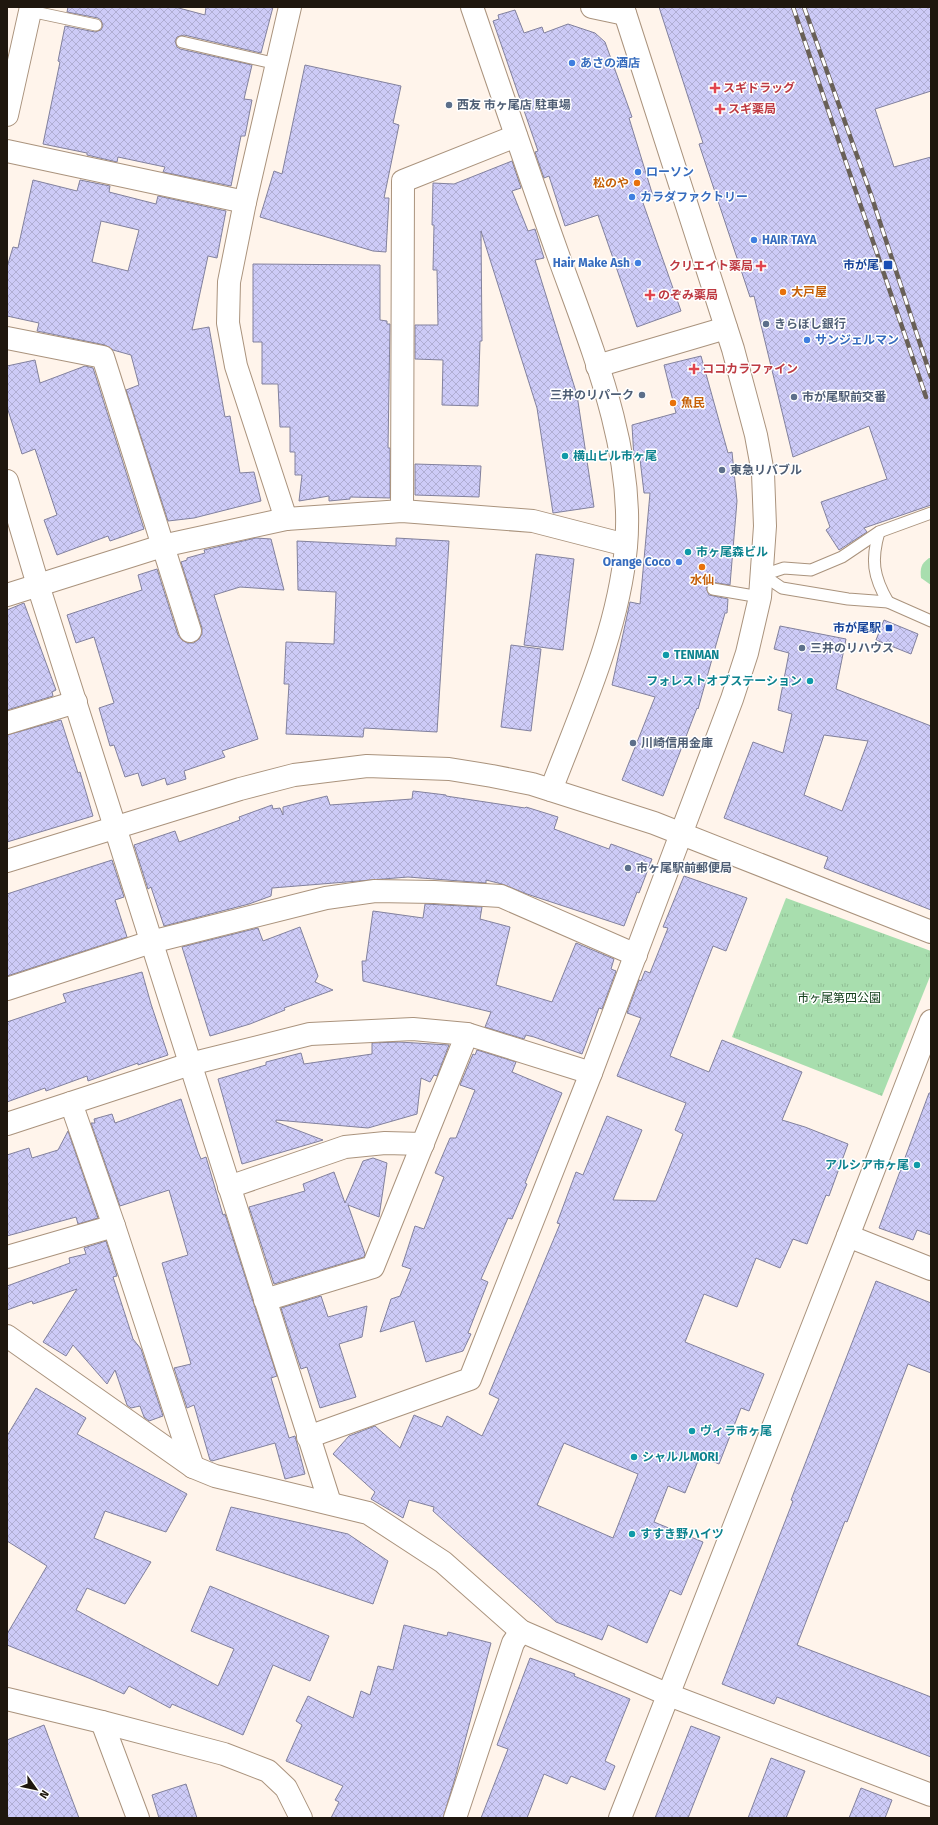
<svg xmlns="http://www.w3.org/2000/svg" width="938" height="1825" font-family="'Fira Sans','Noto Sans JP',sans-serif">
	<defs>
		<pattern id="park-tufts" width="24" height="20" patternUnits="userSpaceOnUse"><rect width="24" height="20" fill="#a8deae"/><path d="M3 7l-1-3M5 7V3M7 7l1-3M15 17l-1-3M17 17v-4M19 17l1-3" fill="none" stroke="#90be94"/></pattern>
		<pattern id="building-cross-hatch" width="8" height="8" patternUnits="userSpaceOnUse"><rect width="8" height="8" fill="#cdcbf7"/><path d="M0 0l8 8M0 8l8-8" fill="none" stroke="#b0aed3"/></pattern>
	</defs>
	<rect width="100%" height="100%" fill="#fff4eb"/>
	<path fill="#a8deae" d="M929 558H931V585L921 578C920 568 921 564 929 558Z"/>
	<polygon fill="url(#park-tufts)" points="786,898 931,951 931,974 882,1096 732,1037"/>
	<g fill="url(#building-cross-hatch)" stroke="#82819d" fill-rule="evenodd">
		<polygon points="68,7 175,7 205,15 206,7 273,7 261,53 184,35 177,37 175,41 177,47 180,49 252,65 244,99 252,100 245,136 241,136 231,186 163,172 165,167 118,157 117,162 87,155 87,153 43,144 60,62 58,61 65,26 95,32 101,30 103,26 101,20 98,18 67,12"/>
		<polygon points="659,7 931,7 931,91 875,109 894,167 931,157 931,505 864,528 867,532 839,550 826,530 830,527 821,502 887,479 869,426 793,457 754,296 750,297 699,144 703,143"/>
		<polygon points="515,10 524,33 542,27 544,33 568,24 595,33 605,42 632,117 629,118 653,196 642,200 681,311 637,327 598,215 565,226 549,176 544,178 535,152 538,151 493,21 499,19 498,15"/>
		<polygon points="305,65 401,86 393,123 399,125 384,198 389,198 386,252 373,251 260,217 274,171 282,174"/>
		<polygon points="512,161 521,188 512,191 528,231 535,229 544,258 535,260 577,395 594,507 553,513 537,408 481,231 482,341 480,341 478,406 442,405 443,360 415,359 415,325 438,325 437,270 433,270 434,225 432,225 433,183 454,184"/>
		<path d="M33 180 77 191 80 180 110 186 109 192 156 204 158 196 226 211 217 258 208 256 192 330 209 327 225 417 230 416 240 473 254 472 261 501 194 518 168 521 126 390 139 385 131 355 113 350 105 345 37 331 39 323 7 316V267L13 247 18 248ZM101 221 139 230 128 271 92 262Z"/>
		<polygon points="253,264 380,265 380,320 387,321 387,324 390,324 388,448 390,448 390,498 350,497 350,499 329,501 329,496 299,501 302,475 295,475 295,452 290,452 290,427 280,427 278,384 262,384 262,342 253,342"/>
		<polygon points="701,356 728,453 732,452 737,501 730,585 711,582 706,588 709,595 728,599 727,613 725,613 698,709 697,708 663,796 622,780 655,697 612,685 630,602 640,604 650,493 644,493 640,459 634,459 632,425 676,413 664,365"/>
		<polygon points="35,360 40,383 85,366 93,368 144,529 110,541 108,536 57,555 44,520 57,515 35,449 22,454 7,407 7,366"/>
		<polygon points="415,464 481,466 479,497 415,495"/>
		<polygon points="256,538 271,539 284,590 240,587 214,595 258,739 222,751 225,757 184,771 186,779 167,785 165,778 142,786 138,773 125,777 114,745 110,746 99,708 114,703 94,637 76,643 67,615 142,590 138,575 157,569 178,635 182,640 187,643 194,643 199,639 202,634 202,628 181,562 187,560 187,558 205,553 204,550"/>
		<polygon points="396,538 449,541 437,732 364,728 363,737 286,734 289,684 284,684 286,642 334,644 336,592 298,590 297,541 396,546"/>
		<polygon points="536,554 574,559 563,650 524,645"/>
		<polygon points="24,603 56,690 52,692 53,696 7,710 7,610"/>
		<polygon points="884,620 918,634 911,654 876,640"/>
		<path d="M780 626 846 639 836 689 931 726V910L824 868 828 857 724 818 753 742 783 753 792 714 778 710 789 653 774 649ZM824 735 868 741 842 811 804 795Z"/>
		<polygon points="511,645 541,649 531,731 501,727"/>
		<polygon points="61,720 78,773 80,772 93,816 7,842 7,735"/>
		<polygon points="413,791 446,795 446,796 525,808 526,807 558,817 554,829 609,849 611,844 652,859 639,893 637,892 624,926 527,894 502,884 486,880 486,883 408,877 272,888 271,896 249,904 164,926 151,887 148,889 134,845 175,831 179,842 240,820 239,817 272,805 273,809 280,808 283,815 283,807 327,796 330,805 412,799"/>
		<polygon points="112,860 124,897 115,900 127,937 7,976 7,894"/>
		<path d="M684 876 747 898 726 951 713 946 670 1056 709 1072 722 1040 802 1072 782 1120 805 1127 848 1144 829 1196 826 1195 807 1244 793 1239 780 1268 756 1258 737 1307 704 1294 685 1342 764 1374 749 1411 741 1408 719 1464 700 1456 685 1493 668 1486 654 1522 703 1542 681 1595 670 1590 647 1643 608 1625 602 1640 556 1622 433 1511 434 1507 409 1500 403 1518 371 1499 375 1492 333 1454 349 1436 375 1426 400 1448 414 1415 442 1427 447 1416 482 1436 499 1399 489 1394 560 1224 557 1223 576 1172 583 1175 607 1116 642 1130 613 1200 656 1201 683 1134 675 1130 686 1103 617 1076 641 1018 627 1013 639 980 641 981 645 971 650 973 668 928 663 927ZM564 1443 638 1474 613 1538 537 1505Z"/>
		<polygon points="425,904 482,907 480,919 510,927 496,985 552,1002 576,943 614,959 611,969 616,971 602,1009 599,1008 582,1054 534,1037 526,1035 524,1039 485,1027 491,1012 363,981 362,961 366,961 373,911 423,918"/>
		<polygon points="300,927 318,976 315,982 333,990 284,1008 285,1010 250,1024 210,1036 182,947 258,928 263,941"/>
		<polygon points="142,972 151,1004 168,1055 138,1065 138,1063 88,1081 87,1076 46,1091 45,1088 7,1102 7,1022 66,1002 63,994"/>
		<polygon points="399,1042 449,1045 437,1076 434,1075 430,1082 421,1078 417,1114 368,1128 276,1120 276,1122 323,1140 242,1164 218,1079 266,1065 266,1062 301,1053 304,1064 372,1054 372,1043"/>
		<polygon points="477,1050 516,1062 512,1072 562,1093 525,1183 527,1184 512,1219 508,1218 481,1279 488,1282 468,1333 471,1334 463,1351 426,1362 414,1321 380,1332 391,1299 400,1296 411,1269 402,1266 415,1226 424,1229 444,1177 435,1173 450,1138 456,1138 475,1090 460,1085 473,1054 475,1055"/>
		<polygon points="929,1093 931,1093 931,1235 917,1230 913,1240 879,1228"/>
		<polygon points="181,1099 198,1152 201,1159 206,1157 223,1215 225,1214 277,1376 271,1378 289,1438 295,1436 305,1474 285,1479 275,1443 212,1461 210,1460 194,1405 187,1408 174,1368 191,1364 162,1263 188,1255 169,1190 120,1206 91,1123 95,1123 94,1119 112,1114 115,1123"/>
		<polygon points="68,1131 98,1218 78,1224 76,1217 7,1236 7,1155 29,1148 32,1158 58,1150"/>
		<polygon points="373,1158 387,1163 379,1217 348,1205 365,1254 364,1257 274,1284 249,1207 305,1191 303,1184 334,1172 345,1203 363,1161"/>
		<polygon points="106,1241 117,1276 113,1277 133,1339 141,1349 163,1416 149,1421 144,1417 140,1406 131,1408 127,1405 115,1370 107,1384 73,1345 66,1356 43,1342 77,1289 33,1304 32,1301 7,1310 7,1286 70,1263 69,1258 86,1254 84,1248"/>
		<polygon points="876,1281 931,1303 931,1373 908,1364 847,1522 845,1521 797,1645 931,1697 931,1757 777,1697 774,1704 722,1684 793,1501 791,1500"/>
		<polygon points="321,1296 328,1317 367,1306 362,1337 339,1344 356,1397 320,1408 307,1367 301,1369 281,1308"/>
		<polygon points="36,1388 86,1418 77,1434 187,1494 166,1532 105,1511 94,1538 151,1562 125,1604 87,1588 76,1610 218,1686 234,1649 191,1631 210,1586 329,1636 310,1681 273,1665 243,1735 172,1704 170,1708 129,1686 124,1694 91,1679 7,1645 7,1634 47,1566 7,1541 7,1436"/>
		<polygon points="231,1507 348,1534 388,1561 373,1604 216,1550"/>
		<polygon points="404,1625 447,1636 448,1632 491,1643 455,1778 443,1818 331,1818 339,1802 335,1800 343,1786 286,1761 302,1725 296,1721 308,1696 353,1718 361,1691 370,1695 378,1666 393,1670"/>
		<polygon points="530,1658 575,1674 574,1676 630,1699 605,1761 615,1766 605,1790 571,1776 567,1784 544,1774 527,1818 481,1818 508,1749 497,1745"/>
		<polygon points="44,1725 79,1818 7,1818 7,1740"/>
		<polygon points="691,1726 720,1737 688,1818 655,1818"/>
		<polygon points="771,1758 805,1771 786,1818 748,1818"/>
		<polygon points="186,1784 197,1818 159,1818 152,1795"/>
		<polygon points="861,1788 892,1800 885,1818 849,1818"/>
	</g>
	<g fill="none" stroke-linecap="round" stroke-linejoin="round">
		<g stroke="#aa937d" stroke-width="13">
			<g id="lane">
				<polyline points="30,11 96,25"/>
				<polyline points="182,42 277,64"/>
				<path d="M879 532C871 560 873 576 888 602"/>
				<polyline points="763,575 784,568 811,570 842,557 879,532 931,513"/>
				<polyline points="763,575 782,588 848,599 888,602 931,621"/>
				<polyline points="713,589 760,597"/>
			</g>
		</g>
		<g stroke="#aa937d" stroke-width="24">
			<g id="street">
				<path d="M472 7C500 89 528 171 557 252 590 344 635 447 626 547 618 632 581 711 551 790"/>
				<polyline points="7,115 31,7"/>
				<polyline points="7,151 245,202"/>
				<polyline points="7,338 103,357 190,631"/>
				<polyline points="597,366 726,328"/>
				<polyline points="7,481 38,585 330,1503"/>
				<polyline points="402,511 403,181 516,136"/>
				<polyline points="286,519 236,366 228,323 229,282 245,202 290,7"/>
				<polyline points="7,595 162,546 286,519 402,511 533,521 626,545"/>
				<polyline points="7,723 76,702"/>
				<polyline points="7,989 151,942 326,898 375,891 434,892 501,896 636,955"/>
				<polyline points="71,1103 114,1226 193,1467"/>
				<polyline points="7,1124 190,1064 310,1034 413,1029 467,1034 591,1073"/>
				<polyline points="229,1187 345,1147 385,1143 423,1144"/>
				<polyline points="848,1236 931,1269"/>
				<polyline points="7,1257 114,1226"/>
				<polyline points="265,1300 373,1267 467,1034"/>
				<polyline points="7,1336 193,1467 215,1476 368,1513 443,1562 521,1631 669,1695 931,1795"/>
				<polyline points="308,1437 470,1379 591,1073 681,834"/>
				<polyline points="7,1699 102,1722 224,1754 268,1771 286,1788 301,1818"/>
				<polyline points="102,1722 138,1818"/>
				<polyline points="455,1818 513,1643 521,1631"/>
			</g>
		</g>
		<g stroke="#aa937d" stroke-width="24">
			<g id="secondary">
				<polyline points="592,7 625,14"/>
				<polyline points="623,7 733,349 756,435 763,473 765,526 760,597 747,653 732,699 681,834"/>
				<polyline points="7,861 240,789 294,775 367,766 449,769 492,776 532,784 654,823 931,932"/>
				<polyline points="620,1818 848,1236 931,1021"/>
			</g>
		</g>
		<use href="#lane" stroke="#fff" stroke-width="11"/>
		<use href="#street" stroke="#fff" stroke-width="22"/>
		<use href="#secondary" stroke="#fff" stroke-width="22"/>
		<g stroke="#696057" stroke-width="4.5">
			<g id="rail">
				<polyline points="793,7 926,397"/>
				<polyline points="804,7 871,195 931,377"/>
			</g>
		</g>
		<use href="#rail" stroke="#fff" stroke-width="3" stroke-dasharray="9" stroke-linecap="butt"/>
	</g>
	<g fill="#3f7fe0" stroke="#fff" stroke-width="1.5">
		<circle cx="572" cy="63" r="4"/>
		<circle cx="638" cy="172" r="4"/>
		<circle cx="632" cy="197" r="4"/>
		<circle cx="754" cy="240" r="4"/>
		<circle cx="638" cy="263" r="4"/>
		<circle cx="807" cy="340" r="4"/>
		<circle cx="679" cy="562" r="4"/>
	</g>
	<g fill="#e0444e" stroke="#fff" stroke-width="1.5">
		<path d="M713 82h4v4h4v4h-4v4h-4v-4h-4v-4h4z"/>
		<path d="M718 103h4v4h4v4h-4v4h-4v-4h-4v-4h4z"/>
		<path d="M759 260h4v4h4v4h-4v4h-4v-4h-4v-4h4z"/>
		<path d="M648 289h4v4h4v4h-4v4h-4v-4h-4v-4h4z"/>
		<path d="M692 363h4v4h4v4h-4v4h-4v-4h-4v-4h4z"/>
	</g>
	<g fill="#5c6f8a" stroke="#fff" stroke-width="1.5">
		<circle cx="449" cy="105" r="4"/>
		<circle cx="766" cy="324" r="4"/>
		<circle cx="642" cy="395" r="4"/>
		<circle cx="794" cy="397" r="4"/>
		<circle cx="722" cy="470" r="4"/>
		<circle cx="802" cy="648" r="4"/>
		<circle cx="633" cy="743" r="4"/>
		<circle cx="628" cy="868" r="4"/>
	</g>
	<g fill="#e8710a" stroke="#fff" stroke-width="1.5">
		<circle cx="637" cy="183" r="4"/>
		<circle cx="783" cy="292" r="4"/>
		<circle cx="673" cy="403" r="4"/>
		<circle cx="702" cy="567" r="4"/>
	</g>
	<g fill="#1a4fb4" stroke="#fff" stroke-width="1.5">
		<rect x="883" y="260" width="10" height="10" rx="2"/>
		<rect x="885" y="624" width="8" height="8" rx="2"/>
	</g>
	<g fill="#0f9aa8" stroke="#fff" stroke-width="1.5">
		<circle cx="565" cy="456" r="4"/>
		<circle cx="688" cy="552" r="4"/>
		<circle cx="666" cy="655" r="4"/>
		<circle cx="810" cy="681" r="4"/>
		<circle cx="917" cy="1165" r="4"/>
		<circle cx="692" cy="1431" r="4"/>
		<circle cx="634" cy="1457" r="4"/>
		<circle cx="632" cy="1534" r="4"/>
	</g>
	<g text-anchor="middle" stroke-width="3" stroke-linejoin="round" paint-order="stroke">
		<g font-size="12" font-weight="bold" fill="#366cbe" stroke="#fff" text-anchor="start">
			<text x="580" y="67">あさの酒店</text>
			<text x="646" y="176">ローソン</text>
			<text x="640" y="201">カラダファクトリー</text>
			<text x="762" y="244">HAIR TAYA</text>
			<text x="630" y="267" text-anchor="end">Hair Make Ash</text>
			<text x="815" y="344">サンジェルマン</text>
			<text x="671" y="566" text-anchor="end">Orange Coco</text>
		</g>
		<g font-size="12" font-weight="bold" fill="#be3a42" stroke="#fff" text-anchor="start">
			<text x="723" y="92">スギドラッグ</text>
			<text x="728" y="113">スギ薬局</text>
			<text x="753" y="270" text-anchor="end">クリエイト薬局</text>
			<text x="658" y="299">のぞみ薬局</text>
			<text x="702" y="373">ココカラファイン</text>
		</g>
		<g font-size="12" font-weight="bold" fill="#4e5e75" stroke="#fff" text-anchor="start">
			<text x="457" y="109">西友 市ヶ尾店 駐車場</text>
			<text x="774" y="328">きらぼし銀行</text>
			<text x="634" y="399" text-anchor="end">三井のリパーク</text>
			<text x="802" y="401">市が尾駅前交番</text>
			<text x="730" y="474">東急リバブル</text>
			<text x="810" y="652">三井のリハウス</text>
			<text x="641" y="747">川崎信用金庫</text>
			<text x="636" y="872">市ヶ尾駅前郵便局</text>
		</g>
		<g font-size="12" font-weight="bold" fill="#c56008" stroke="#fff" text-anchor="start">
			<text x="629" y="187" text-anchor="end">松のや</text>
			<text x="791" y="296">大戸屋</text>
			<text x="681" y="407">魚民</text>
			<text x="702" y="584" text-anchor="middle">水仙</text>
		</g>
		<g font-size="12" font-weight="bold" fill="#164399" stroke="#fff" text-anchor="end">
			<text x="879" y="269">市が尾</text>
			<text x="881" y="632">市が尾駅</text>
		</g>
		<g font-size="12" font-weight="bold" fill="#0d838f" stroke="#fff" text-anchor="start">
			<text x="573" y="460">横山ビル市ヶ尾</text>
			<text x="696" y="556">市ヶ尾森ビル</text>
			<text x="674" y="659">TENMAN</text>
			<text x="802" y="685" text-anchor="end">フォレストオブステーション</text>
			<text x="909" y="1169" text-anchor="end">アルシア市ヶ尾</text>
			<text x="700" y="1435">ヴィラ市ヶ尾</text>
			<text x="642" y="1461">シャルルMORI</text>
			<text x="640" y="1538">すすき野ハイツ</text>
		</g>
		<g font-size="12" fill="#14411d" stroke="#fff">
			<text x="839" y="1002">市ヶ尾第四公園</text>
		</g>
	</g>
	<rect width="938" height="1825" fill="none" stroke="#1f170e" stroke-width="16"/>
	<g transform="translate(36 1789) rotate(123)" stroke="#ffffff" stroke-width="3" paint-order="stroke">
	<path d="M0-3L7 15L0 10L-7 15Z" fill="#1f170e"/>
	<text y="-6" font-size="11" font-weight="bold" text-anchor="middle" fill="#1f170e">N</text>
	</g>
</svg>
